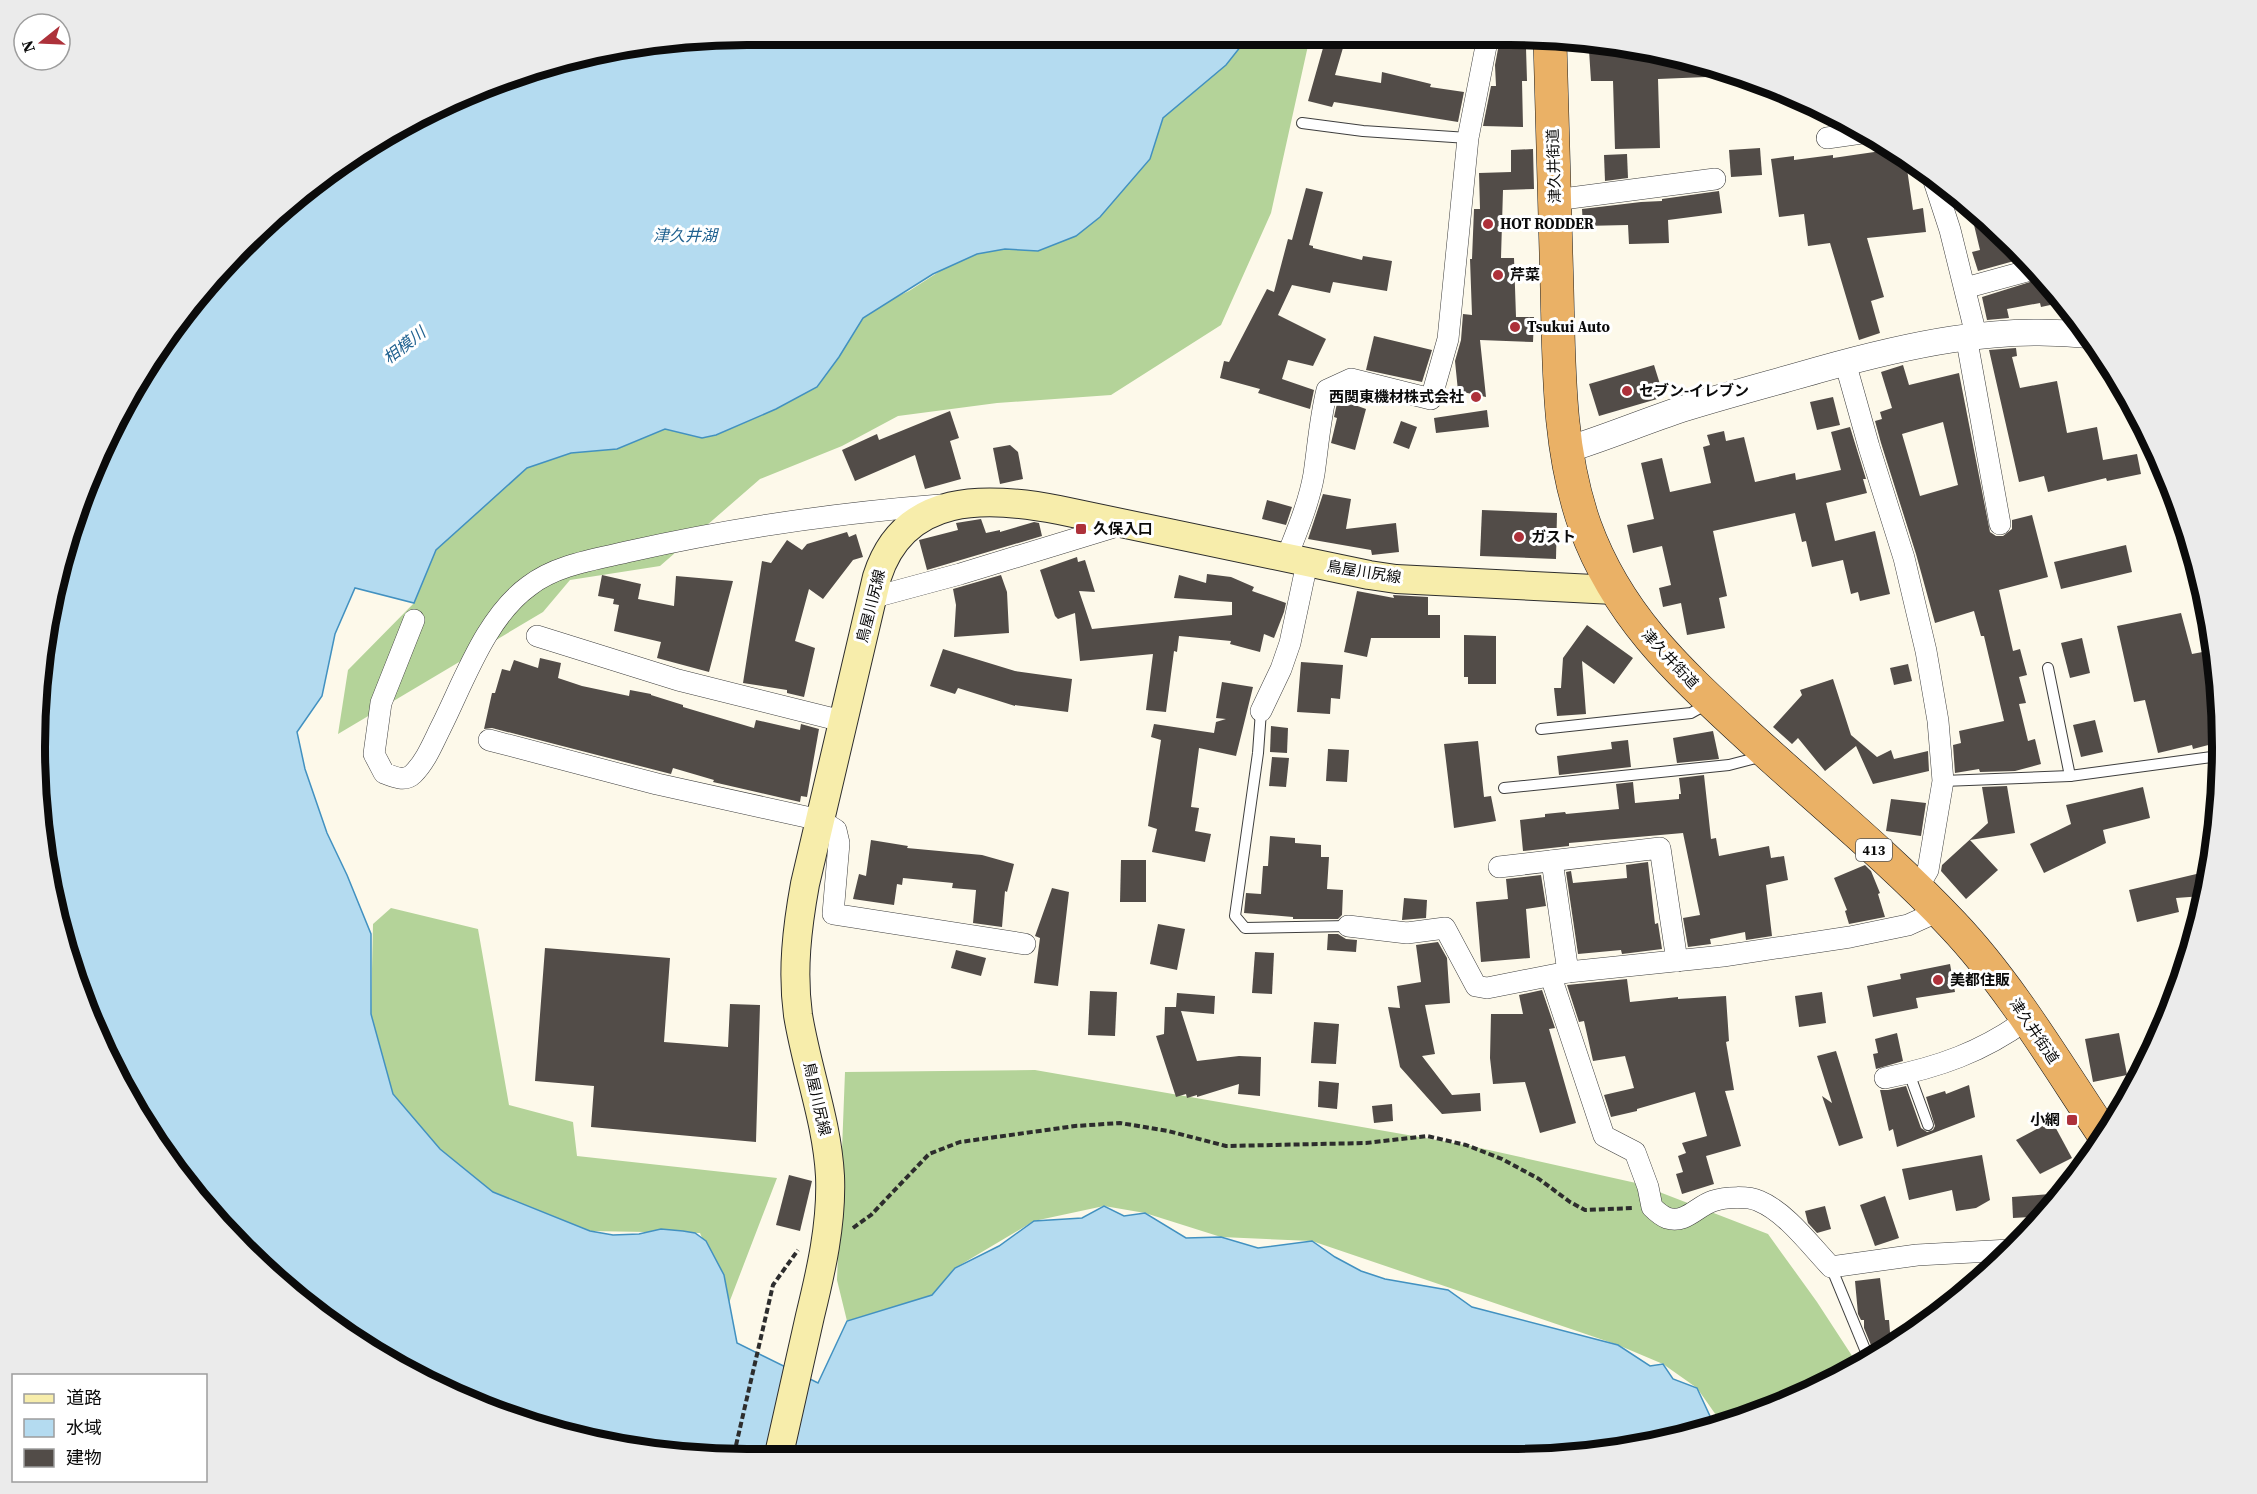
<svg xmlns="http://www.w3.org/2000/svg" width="2257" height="1494" font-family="'Source Serif 4','Noto Sans JP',serif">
	<rect width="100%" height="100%" fill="#fdf9ea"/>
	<g fill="#b4d399">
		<polygon points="1236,41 1309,41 1271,213 1221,325 1111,395 997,403 898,416 842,446 760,479 660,566 570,580 543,612 338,734 348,670 414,603 436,550 527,468 571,453 617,449 665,429 702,438 716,435 776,409 862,313 909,291 976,248 1162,112"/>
		<polygon points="391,908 478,929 509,1105 573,1122 577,1156 777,1178 729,1303 700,1233 590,1231 493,1192 440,1149 393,1094 371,1014 373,924"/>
		<polygon points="1035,1070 1471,1146 1636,1183 1768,1234 1817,1302 1858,1365 1825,1386 1723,1425 1697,1388 1663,1364 1618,1345 1312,1241 1221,1237 1145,1213 1104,1206 1034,1221 955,1268 932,1295 847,1321 837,1280 845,1072"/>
	</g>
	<polygon fill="#b4dbf0" stroke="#4291c0" stroke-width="1.5" points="654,41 1245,41 1226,65 1163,118 1150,159 1100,217 1076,236 1038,251 1005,249 977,254 933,274 863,318 839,357 817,387 776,409 716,435 702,438 665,429 617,449 571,453 527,468 436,550 414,603 355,588 335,634 322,696 297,732 305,769 327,833 347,875 371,934 371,1014 393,1094 440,1149 493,1192 590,1231 613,1235 639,1234 661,1229 683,1231 695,1233 706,1241 724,1275 737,1343 818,1383 847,1321 932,1295 955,1268 999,1246 1034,1221 1082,1218 1104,1206 1124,1216 1145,1213 1186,1238 1221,1237 1258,1248 1312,1241 1335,1257 1361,1271 1385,1279 1448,1290 1472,1307 1618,1345 1650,1366 1663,1364 1673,1379 1697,1388 1710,1416 1720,1426 1694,1435 1556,1458 654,1453 518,1422 432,1386 277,1282 182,1181 130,1103 89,1019 48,886 36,700 48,608 89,475 182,313 277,212 351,155 518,72"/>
	<g fill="#524c48" fill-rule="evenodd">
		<polygon points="1325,41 1345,41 1335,75 1381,83 1382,72 1431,84 1430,87 1464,92 1458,122 1334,102 1332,107 1308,101"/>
		<polygon points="1618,44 1732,71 1731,76 1658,79 1660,148 1615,149 1613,81 1591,81 1589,50 1618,49"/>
		<polygon points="1526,48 1527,81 1522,81 1523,127 1483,126 1491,86 1496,86 1495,65 1498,49"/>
		<polygon points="1760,148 1762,175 1731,177 1729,150"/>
		<polygon points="1533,149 1534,189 1503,190 1501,258 1514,258 1516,317 1534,317 1533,342 1480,340 1486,397 1458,391 1455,361 1461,340 1463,314 1472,315 1470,259 1472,259 1474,209 1480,209 1479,173 1511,172 1511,150"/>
		<polygon points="1888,150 1906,162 1913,210 1923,208 1926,232 1867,238 1884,297 1871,301 1880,333 1859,340 1830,243 1808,246 1804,214 1779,217 1771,159 1794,156 1794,160 1833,155 1833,158"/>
		<polygon points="1627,154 1628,178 1605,181 1604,155"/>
		<polygon points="1306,188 1323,192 1309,245 1313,246 1313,248 1362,260 1363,256 1392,261 1387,291 1333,282 1330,293 1292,285 1278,315 1326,339 1313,366 1288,360 1282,379 1314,390 1310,409 1258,393 1260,389 1220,378 1224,361 1229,362 1267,289 1274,292 1288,239 1292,240"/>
		<polygon points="1719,191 1722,213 1668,220 1669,243 1629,244 1628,225 1583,226 1582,209 1641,202 1662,201 1662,199"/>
		<polygon points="1969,204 1980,212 2008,242 2014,261 1978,271 1972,252 1980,250"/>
		<polygon points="2043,278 2064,302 2041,307 2040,303 2007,309 2009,318 1987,320 1982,297"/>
		<polygon points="1374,336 1432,350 1422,382 1366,370"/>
		<polygon points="2016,348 2017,356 2012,357 2020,388 2057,381 2067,433 2097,427 2103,460 2137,454 2141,474 2107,481 2106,478 2048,492 2044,476 2019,482 1989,350"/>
		<polygon points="1654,365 1664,397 1599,416 1589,384"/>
		<path d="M1903 365 1909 385 1959 373 1990 532 1996 536H2003L2012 529V520L2032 515 2048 577 1999 590 2013 651 2020 649 2027 675 2019 677 2026 703 2019 704 2028 741 2035 739 2041 764 2015 771 1980 772 1979 769 1955 773 1953 745 1961 743 1959 731 2004 721 1984 636H1981L1974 611 1935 623 1916 554 1881 443 1875 421 1882 419 1880 412 1892 408 1881 372ZM1943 422 1958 485 1920 496 1902 434Z"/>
		<polygon points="1833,397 1840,425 1817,430 1810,402"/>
		<polygon points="1338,399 1366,409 1355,450 1331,443 1337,418 1334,417"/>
		<polygon points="1487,410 1489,427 1436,433 1434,418"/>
		<polygon points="950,411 959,438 950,441 961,479 925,489 915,455 855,481 842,450 877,434 879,440"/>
		<polygon points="1401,421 1417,427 1409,449 1393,443"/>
		<polygon points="1850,427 1866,479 1863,479 1867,493 1826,503 1835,541 1875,531 1890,594 1860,601 1858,592 1851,594 1843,560 1812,567 1806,541 1802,542 1795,513 1713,531 1727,596 1719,598 1725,628 1687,635 1681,603 1663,607 1659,588 1671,585 1662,546 1633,553 1627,525 1654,519 1641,463 1662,458 1670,492 1711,483 1703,447 1710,445 1707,435 1724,431 1726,441 1744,437 1755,482 1795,473 1796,480 1841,470 1831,432"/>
		<polygon points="1010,445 1018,452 1023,479 1000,484 993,448"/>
		<polygon points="1323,494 1351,499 1346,529 1396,523 1399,552 1372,555 1371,550 1308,539"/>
		<polygon points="1267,500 1292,507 1286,525 1262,519"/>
		<polygon points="1482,510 1557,513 1556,559 1480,556"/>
		<polygon points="981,519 986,533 1000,530 1000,532 1034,522 1039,523 1042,536 927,570 919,540 958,530 956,523"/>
		<polygon points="847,532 849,537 856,534 863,557 853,560 823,599 809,589 795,641 815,648 804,697 787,693 787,690 743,683 762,561 771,563 787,540 802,550 807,544"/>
		<polygon points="2126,545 2132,572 2061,589 2054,562"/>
		<polygon points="1077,557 1078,562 1085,560 1095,592 1079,591 1092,629 1232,615 1232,602 1174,598 1179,575 1206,583 1207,574 1231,577 1254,587 1252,591 1286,603 1284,612 1274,638 1264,634 1260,652 1230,644 1231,641 1179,636 1177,652 1174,651 1166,712 1146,710 1153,654 1080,661 1075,613 1058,619 1055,616 1040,570"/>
		<polygon points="602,575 641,584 638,599 674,606 676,576 733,581 709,672 657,658 661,642 614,631 619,605 613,604 614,599 598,596"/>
		<polygon points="1001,575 1007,592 1009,633 954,637 956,605 953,589"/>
		<polygon points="1357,591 1394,598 1393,595 1428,597 1428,615 1440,615 1440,638 1371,638 1367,657 1344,652"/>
		<polygon points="2181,613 2192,654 2213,650 2217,674 2205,677 2212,706 2208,707 2216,743 2193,749 2192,745 2158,753 2145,700 2134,702 2117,626"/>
		<polygon points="1587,625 1633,658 1614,684 1582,661 1586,714 1557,716 1554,688 1561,688 1563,658"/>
		<polygon points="1464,635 1496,636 1496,684 1468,684 1468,677 1464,677"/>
		<polygon points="2082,638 2090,673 2070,678 2061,643"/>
		<polygon points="943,649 1015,671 1072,679 1068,712 1015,705 1015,706 958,688 955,694 930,686"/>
		<polygon points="540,658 561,663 558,678 582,686 629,696 630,690 651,694 651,695 683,705 683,707 754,728 756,720 800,730 801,724 819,729 807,797 801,796 800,802 713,782 714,780 673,768 671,774 492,728 484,729 492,693 495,693 502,669 510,671 514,660 538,668"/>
		<polygon points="1301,662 1343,665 1340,699 1331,698 1330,714 1297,712"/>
		<polygon points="1908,664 1912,681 1894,685 1890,668"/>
		<polygon points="1833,679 1851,735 1877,757 1891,750 1894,759 1928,751 1929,771 1873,784 1856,746 1825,771 1798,738 1792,744 1773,727 1802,695 1800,690"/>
		<polygon points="1222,682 1253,687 1236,756 1199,748 1191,807 1199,808 1195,831 1211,834 1205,862 1152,852 1157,829 1148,826 1161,740 1151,737 1154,724 1214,733 1216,722 1226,719 1216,718"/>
		<polygon points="2095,720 2103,752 2081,757 2073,725"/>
		<polygon points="1271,726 1288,728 1287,753 1270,752"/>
		<polygon points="1713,731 1719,759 1677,763 1673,738"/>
		<polygon points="1628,740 1631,767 1559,775 1557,756 1612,749 1611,742"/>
		<polygon points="1478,741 1484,797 1491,796 1496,821 1454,828 1444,744"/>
		<polygon points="1328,749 1349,750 1347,782 1326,781"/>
		<polygon points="1272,757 1289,758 1286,787 1269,786"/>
		<polygon points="1704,775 1711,839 1716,838 1719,856 1769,846 1771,858 1784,856 1788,880 1766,885 1772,936 1746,940 1745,932 1710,939 1711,944 1688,947 1683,918 1700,915 1683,833 1569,843 1569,846 1523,851 1520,820 1545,817 1545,814 1565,812 1566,814 1619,809 1616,784 1633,782 1635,803 1679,799 1679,794 1681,794 1679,778"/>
		<polygon points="2007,786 2015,833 1970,840 1998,870 1966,899 1941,871 1942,865 1988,823 1982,787"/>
		<polygon points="2143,787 2150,818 2103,830 2106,843 2044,873 2030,844 2071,824 2066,805"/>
		<polygon points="1891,799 1926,803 1921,836 1886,831"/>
		<polygon points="1270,836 1295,838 1295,843 1321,845 1321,857 1329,857 1327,889 1343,890 1342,915 1338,919 1293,919 1293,917 1244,913 1246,893 1261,894 1263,866 1268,866"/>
		<polygon points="871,840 908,846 907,848 982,855 1014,864 1007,892 1005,891 1002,927 973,923 976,890 952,888 953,883 903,878 902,885 897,884 894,905 853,899 859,874 866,876"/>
		<polygon points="1121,860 1146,860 1146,902 1120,902"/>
		<polygon points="1648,862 1655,924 1658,923 1662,949 1622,954 1621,950 1578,954 1566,872 1571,871 1573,883 1627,878 1626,865"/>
		<polygon points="1865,865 1871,871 1880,893 1878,894 1885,917 1849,924 1845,911 1847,910 1834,878"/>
		<polygon points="2209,871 2203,896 2176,898 2179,912 2137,922 2129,890"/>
		<polygon points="1541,875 1546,906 1526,909 1530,958 1481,962 1476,902 1508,899 1506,879"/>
		<polygon points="1052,888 1069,892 1058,986 1034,983 1040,938 1035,936"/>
		<polygon points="1404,898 1427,900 1426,918 1402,920"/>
		<polygon points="1158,924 1185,929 1177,970 1150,964"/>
		<polygon points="1328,934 1338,934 1346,939 1357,940 1356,952 1327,950"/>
		<polygon points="1438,942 1447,958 1450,1003 1425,1005 1435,1054 1422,1056 1452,1095 1480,1093 1481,1111 1442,1114 1400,1067 1388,1007 1400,1008 1397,986 1421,982 1416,945"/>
		<polygon points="545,948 670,958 664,1042 728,1047 730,1004 760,1005 756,1142 591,1127 594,1086 535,1081"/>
		<polygon points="956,950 986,958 981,976 951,968"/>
		<polygon points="1255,952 1274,953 1272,994 1252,993"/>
		<polygon points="1950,964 1955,992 1916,998 1918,1008 1873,1017 1867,986 1901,979 1900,974"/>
		<polygon points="1627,979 1630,1002 1678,997 1678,999 1726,996 1729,1041 1726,1042 1734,1090 1725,1091 1741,1146 1706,1156 1714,1184 1682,1194 1676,1174 1683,1172 1678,1156 1686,1153 1682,1143 1707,1136 1695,1092 1637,1109 1637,1111 1611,1117 1604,1095 1634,1088 1625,1056 1593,1061 1584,1021 1579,1022 1567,985"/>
		<polygon points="1542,990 1555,1028 1549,1029 1576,1123 1540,1133 1525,1082 1493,1084 1490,1058 1491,1014 1523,1014 1519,995"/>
		<polygon points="1090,991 1117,992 1115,1036 1088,1035"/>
		<polygon points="1822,992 1826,1023 1799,1027 1795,996"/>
		<polygon points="1177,993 1215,996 1214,1014 1181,1011 1197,1061 1239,1056 1261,1057 1260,1096 1238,1094 1239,1084 1197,1097 1197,1095 1187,1098 1186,1094 1176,1097 1156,1036 1164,1034 1165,1007 1176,1007"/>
		<polygon points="1314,1022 1339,1024 1336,1064 1311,1063"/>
		<polygon points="1897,1033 1903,1061 1876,1069 1873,1054 1878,1053 1875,1039"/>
		<polygon points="2119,1033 2127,1075 2093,1082 2085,1039"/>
		<polygon points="1836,1051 1863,1138 1839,1146 1822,1096 1832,1103 1817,1056"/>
		<polygon points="1319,1081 1339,1083 1337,1109 1318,1107"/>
		<polygon points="1969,1085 1975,1117 1897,1147 1893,1129 1889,1131 1880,1090 1888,1090 1906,1086 1921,1128 1927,1132 1933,1130 1935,1126 1926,1097 1945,1091 1946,1094"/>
		<polygon points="1392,1104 1393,1121 1374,1123 1372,1106"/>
		<polygon points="2052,1121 2072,1158 2040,1174 2016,1140"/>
		<polygon points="1982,1155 1990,1200 1976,1208 1956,1211 1952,1190 1909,1200 1902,1169"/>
		<polygon points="789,1175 812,1181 800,1231 776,1225"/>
		<polygon points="2062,1193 2047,1216 2013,1218 2012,1197"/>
		<polygon points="1885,1196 1899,1238 1875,1246 1860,1205"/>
		<polygon points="1825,1206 1831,1229 1817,1233 1808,1223 1805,1211"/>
		<polygon points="1880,1278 1885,1320 1889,1320 1891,1345 1875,1355 1864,1328 1864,1320 1861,1320 1858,1314 1855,1281"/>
	</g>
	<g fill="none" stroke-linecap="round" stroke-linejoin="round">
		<g stroke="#3e3e3e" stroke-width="12">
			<g id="service">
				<polyline points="1302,123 1363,131 1468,138"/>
				<polyline points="2048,668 2070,776"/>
				<polyline points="1261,711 1258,753 1235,916 1245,928 1348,926"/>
				<polyline points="1541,729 1691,713 1709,703"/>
				<polyline points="1943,781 2070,776 2219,756"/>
				<polyline points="1504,788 1729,765 1752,759 1762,753"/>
				<polyline points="1909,1073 1928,1125"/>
				<polyline points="1831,1267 1869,1359"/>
			</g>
		</g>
		<g stroke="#3e3e3e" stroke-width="22">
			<g id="minor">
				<polyline points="1827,138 1862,133"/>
				<polyline points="1934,181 1950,230 1976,335"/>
				<polyline points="1555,200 1715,179"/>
				<polyline points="1965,288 2034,269"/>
				<polyline points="1966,336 2000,524"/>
				<polyline points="1845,362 1869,447 1904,558 1926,651 1938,721 1943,781 1928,870 1917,889"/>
				<path d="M1286 559C1297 531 1309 503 1314 474 1318 446 1320 418 1327 390L1351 379 1431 399 1448 339 1468 138 1487 41"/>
				<polyline points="871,598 960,574 1124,524"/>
				<path d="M414 620 381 703 374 754 384 773C394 777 405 782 413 774 426 761 433 743 441 727 464 681 486 617 529 586 557 564 598 559 631 551 733 528 837 513 940 505"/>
				<polyline points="537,636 678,680 842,721"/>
				<polyline points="1261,711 1281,669 1290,643 1307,563"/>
				<polyline points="489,740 657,784 820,820 836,830 839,843 833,914 1025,944"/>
				<polyline points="1552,861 1568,972"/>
				<polyline points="1499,867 1660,848 1677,961"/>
				<polyline points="1348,926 1407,933 1445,928 1476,986 1487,988 1568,972 1723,956 1850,937 1908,925 1939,911"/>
				<path d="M1551 977 1604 1136 1635 1152 1648 1187 1652 1207C1656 1211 1662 1216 1667 1218 1686 1224 1697 1206 1713 1201 1725 1197 1748 1196 1759 1201 1786 1212 1811 1246 1831 1267L1917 1255 2010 1250"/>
				<path d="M1885 1078C1939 1067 1982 1052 2026 1020"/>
			</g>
		</g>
		<g stroke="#3e3e3e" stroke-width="27">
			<path id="tertiary" d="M1566 450C1605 438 1643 422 1682 409 1727 395 1773 383 1818 370 1907 345 1996 325 2089 335"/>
		</g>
		<g stroke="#2d2d2d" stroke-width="30">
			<path id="secondary" d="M779 1454C789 1408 800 1362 810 1316 821 1271 832 1223 830 1176 827 1121 807 1070 798 1015 792 971 797 928 805 884L877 577C904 492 987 496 1059 510L1369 575 1396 579 1614 590"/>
		</g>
		<g stroke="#1c1c1c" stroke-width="34">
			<path id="trunk" d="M1550 41C1552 123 1555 206 1557 288 1559 368 1558 450 1585 526 1617 614 1675 668 1742 730 1811 794 1888 856 1952 924 2010 985 2057 1065 2104 1135"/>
		</g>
		<g stroke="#2d2d2d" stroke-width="4" stroke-dasharray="6 3" stroke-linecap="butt">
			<polyline points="853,1228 871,1215 929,1154 960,1142 1075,1126 1120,1123 1168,1131 1226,1146 1366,1143 1427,1136 1466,1145 1502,1159 1539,1179 1570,1202 1585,1210 1633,1208"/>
			<polyline points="734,1454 773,1285 798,1250"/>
		</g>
		<use href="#service" stroke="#fff" stroke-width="10"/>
		<use href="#minor" stroke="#fff" stroke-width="21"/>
		<use href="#tertiary" stroke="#fff" stroke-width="26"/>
		<use href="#secondary" stroke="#f7edab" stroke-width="28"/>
		<use href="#trunk" stroke="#eab166" stroke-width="33"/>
	</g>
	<g fill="#ad313a" stroke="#fff" stroke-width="2">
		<circle cx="1488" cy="224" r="6"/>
		<circle cx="1498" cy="275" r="6"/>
		<circle cx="1515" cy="327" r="6"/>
		<circle cx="1627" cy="391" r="6"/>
		<circle cx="1476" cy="397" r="6"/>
		<rect x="1075" y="523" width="12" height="12" rx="3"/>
		<circle cx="1519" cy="537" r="6"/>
		<circle cx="1938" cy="980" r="6"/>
		<rect x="2066" y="1114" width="12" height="12" rx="3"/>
	</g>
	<g text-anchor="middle" stroke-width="6" stroke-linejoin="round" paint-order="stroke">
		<rect fill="#fff" stroke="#545454" stroke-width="1.5" x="1856" y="839" width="36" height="22" rx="4.5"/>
		<g font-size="14" font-weight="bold" fill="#0b0b0b">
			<text x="1874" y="855">413</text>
		</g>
		<g font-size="15" fill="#0b0b0b" stroke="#fff">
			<text transform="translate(1554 166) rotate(-92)" y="5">津久井街道</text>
			<text transform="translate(1364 572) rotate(9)" y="5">鳥屋川尻線</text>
			<text transform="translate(871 606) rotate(-76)" y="5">鳥屋川尻線</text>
			<text transform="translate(1670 659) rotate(47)" y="5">津久井街道</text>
			<text transform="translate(2034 1031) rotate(56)" y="5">津久井街道</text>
			<text transform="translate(817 1099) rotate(77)" y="5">鳥屋川尻線</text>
		</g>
		<g font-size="15" font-weight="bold" fill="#0b0b0b" stroke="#fff" text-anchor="start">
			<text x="1500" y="229">HOT RODDER</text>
			<text x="1510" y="280">芹菜</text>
			<text x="1527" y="332">Tsukui Auto</text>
			<text x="1639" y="396">セブン-イレブン</text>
			<text x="1464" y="402" text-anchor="end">西関東機材株式会社</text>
			<text x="1093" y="534">久保入口</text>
			<text x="1531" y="542">ガスト</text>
			<text x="1950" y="985">美都住販</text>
			<text x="2060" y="1125" text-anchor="end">小網</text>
		</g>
		<g font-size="16" font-style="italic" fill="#216290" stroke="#fff">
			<text x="685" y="241">津久井湖</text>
			<text transform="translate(404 345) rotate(-38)" y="6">相模川</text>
		</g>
	</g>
	<path d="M0 0H2257V1494H0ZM747 45H1510A702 702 0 0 1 2212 747V747A702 702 0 0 1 1510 1449H747A702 702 0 0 1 45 747V747A702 702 0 0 1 747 45Z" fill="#ebebeb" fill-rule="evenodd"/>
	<path fill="none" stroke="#0b0b0b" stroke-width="8" d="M747 45H1510A702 702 0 0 1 2212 747V747A702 702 0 0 1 1510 1449H747A702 702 0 0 1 45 747V747A702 702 0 0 1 747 45Z"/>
	<rect x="12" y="1374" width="195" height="108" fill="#ffffff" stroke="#9d9d9d" stroke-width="1.5"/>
	<rect x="24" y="1394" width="30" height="9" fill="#f7edab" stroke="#9d9d9d" stroke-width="1.5"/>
	<text x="66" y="1404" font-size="18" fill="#0b0b0b">道路</text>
	<rect x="24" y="1419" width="30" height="18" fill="#b4dbf0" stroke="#9d9d9d" stroke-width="1.5"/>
	<text x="66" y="1434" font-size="18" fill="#0b0b0b">水域</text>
	<rect x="24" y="1449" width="30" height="18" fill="#524c48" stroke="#9d9d9d" stroke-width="1.5"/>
	<text x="66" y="1464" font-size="18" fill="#0b0b0b">建物</text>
	<g transform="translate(42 42) rotate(252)"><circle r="28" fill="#ffffff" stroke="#9d9d9d" stroke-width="1.5"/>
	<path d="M0-4.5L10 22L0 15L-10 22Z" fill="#ad313a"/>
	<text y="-9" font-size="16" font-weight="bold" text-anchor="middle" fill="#0b0b0b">N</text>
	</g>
</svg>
